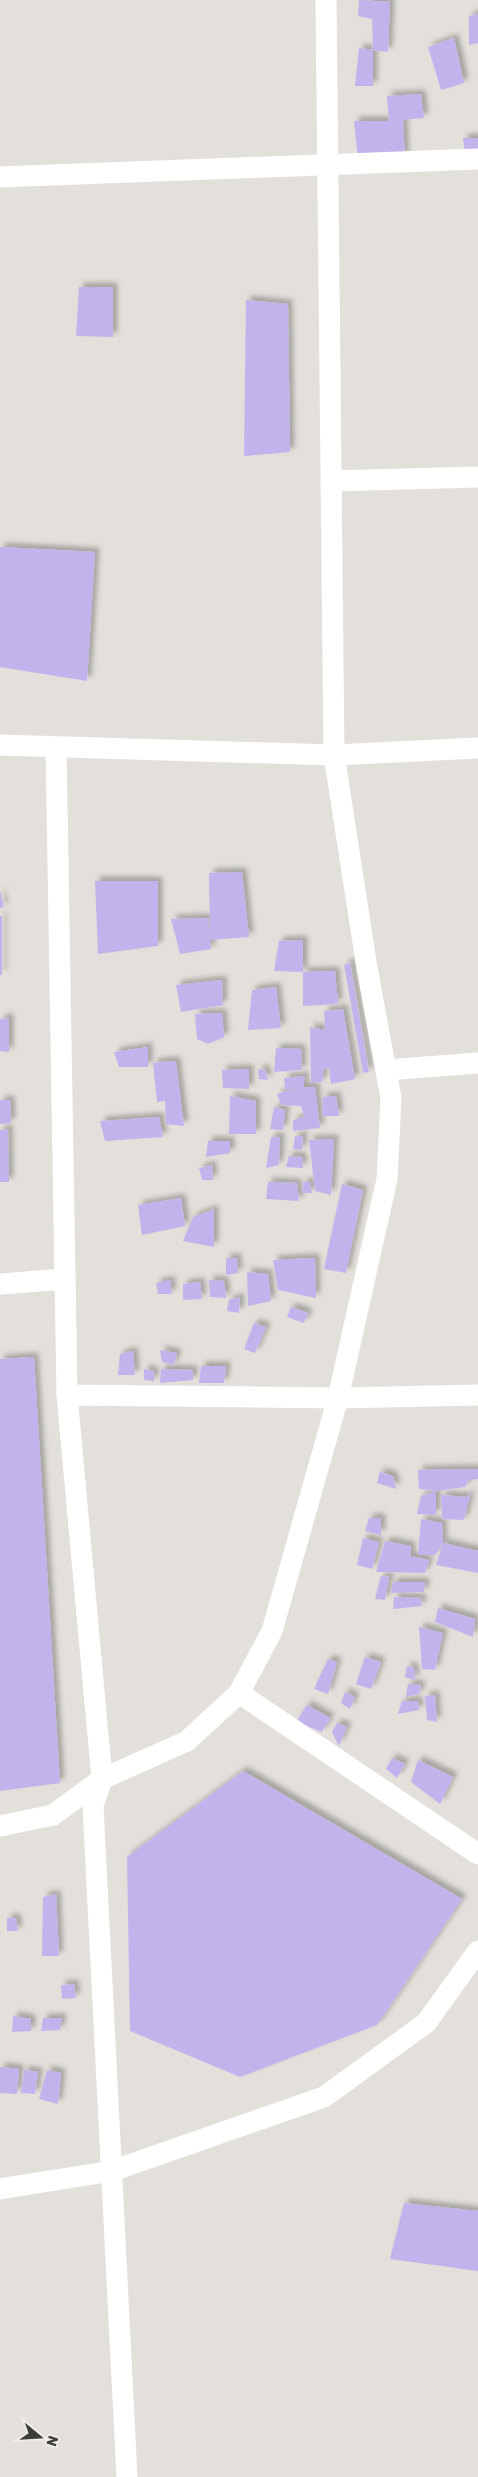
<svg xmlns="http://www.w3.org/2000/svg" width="478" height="2477" font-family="Rubik,sans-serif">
	<defs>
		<filter id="shadow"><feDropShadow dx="4.5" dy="-4.5" stdDeviation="2.5" flood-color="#0004"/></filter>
	</defs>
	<rect width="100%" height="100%" fill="#e3e0db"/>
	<g fill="#c3b3ed" filter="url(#shadow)">
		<polygon points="359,0 390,2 388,52 373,50 373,86 355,86 359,48 373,50 372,19 358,16"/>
		<polygon points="478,14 478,43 469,45 469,16"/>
		<polygon points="454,38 464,83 441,90 428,47"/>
		<polygon points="421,94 424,118 403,120 405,157 358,159 354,121 389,121 387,96"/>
		<polygon points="463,138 478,138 478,155 465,155"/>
		<polygon points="79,287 113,287 113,337 76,336"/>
		<polygon points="246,300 288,304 290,452 244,456"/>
		<polygon points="0,547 95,552 87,681 0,667"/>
		<polygon points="242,872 249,937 210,940 211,949 180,954 171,919 208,918 210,936 209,873"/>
		<polygon points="95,881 158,881 158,946 98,954"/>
		<polygon points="0,890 4,907 0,908"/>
		<rect x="0" y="916" width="2" height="59"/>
		<polygon points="303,940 303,972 274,971 279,941"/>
		<polygon points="350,962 369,1072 363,1073 344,965"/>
		<polygon points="335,971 338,1004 303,1006 303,972"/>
		<polygon points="222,980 223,1005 181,1012 176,985"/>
		<polygon points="276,987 281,1028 248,1030 252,990"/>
		<polygon points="343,1009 355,1079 331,1084 329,1067 324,1069 322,1082 311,1083 310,1027 325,1030 324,1011"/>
		<polygon points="222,1013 224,1037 208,1044 197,1039 195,1014"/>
		<polygon points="9,1018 9,1052 0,1051 0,1019"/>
		<polygon points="148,1047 148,1067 119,1067 114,1052"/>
		<polygon points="276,1048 301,1049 302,1070 274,1072"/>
		<polygon points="171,1061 176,1062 184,1126 166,1124 165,1101 157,1102 153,1063"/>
		<polygon points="249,1069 249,1089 223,1088 222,1070"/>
		<polygon points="258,1069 265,1070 268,1080 259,1079"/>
		<polygon points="305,1076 303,1087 315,1087 320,1128 293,1131 293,1120 304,1117 301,1106 281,1105 277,1094 301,1087 285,1090 284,1078"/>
		<polygon points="230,1096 256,1101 256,1134 229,1134"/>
		<polygon points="336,1096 339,1116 322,1116 323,1097"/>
		<polygon points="0,1100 10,1100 11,1123 0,1124"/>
		<polygon points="274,1107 285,1110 283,1130 270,1129"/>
		<polygon points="159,1117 163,1137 105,1141 100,1121"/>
		<polygon points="8,1129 9,1182 0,1182 0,1130"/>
		<polygon points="295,1136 303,1136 302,1150 293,1149"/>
		<polygon points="271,1137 280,1137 279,1165 266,1168"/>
		<polygon points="334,1139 331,1195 315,1191 309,1140"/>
		<polygon points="208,1141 230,1141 230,1153 206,1157"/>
		<polygon points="289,1156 302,1157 303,1168 286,1167"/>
		<polygon points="212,1165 213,1180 202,1180 199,1168"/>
		<polygon points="268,1182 297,1183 299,1201 266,1199"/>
		<polygon points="303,1182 310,1182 312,1193 302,1193"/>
		<polygon points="342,1184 363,1190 346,1273 324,1269"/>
		<polygon points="181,1198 185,1226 142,1235 138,1205"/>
		<polygon points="214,1209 214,1247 183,1241 193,1217"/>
		<polygon points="226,1258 237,1258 238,1273 226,1275"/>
		<polygon points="315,1258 316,1298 278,1290 273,1260"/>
		<polygon points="247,1272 268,1274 271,1301 248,1306"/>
		<polygon points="170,1280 172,1294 158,1294 156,1283"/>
		<polygon points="209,1280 224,1281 226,1298 210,1297"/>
		<polygon points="200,1282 202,1299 183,1300 183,1284"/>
		<polygon points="240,1297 239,1313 227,1311 229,1300"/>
		<polygon points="291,1307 308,1313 304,1323 287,1317"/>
		<polygon points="254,1323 266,1327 255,1353 244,1349"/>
		<polygon points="160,1350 177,1353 174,1365 162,1362"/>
		<polygon points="133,1351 135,1375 118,1375 120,1354"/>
		<polygon points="34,1357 60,1783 0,1791 0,1359"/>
		<polygon points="201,1366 226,1366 224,1383 199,1383"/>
		<polygon points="144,1369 154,1371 154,1381 144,1380"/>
		<polygon points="161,1369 193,1370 193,1380 160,1383"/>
		<polygon points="478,1469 478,1479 469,1480 465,1487 436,1491 419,1489 418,1470"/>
		<polygon points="380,1472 393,1476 396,1489 377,1483"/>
		<polygon points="436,1491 436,1515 417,1514 421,1496"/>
		<polygon points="471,1491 464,1520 442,1519 441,1495 467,1497"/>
		<polygon points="369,1518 381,1518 381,1535 365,1531"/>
		<polygon points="421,1519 442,1523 443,1543 435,1555 418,1555"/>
		<polygon points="363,1538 379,1542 372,1569 357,1565"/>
		<polygon points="385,1541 411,1546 410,1556 429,1560 425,1573 376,1572"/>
		<polygon points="443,1543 478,1551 478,1573 436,1565"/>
		<polygon points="381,1576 389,1577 385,1600 375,1599"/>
		<polygon points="393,1582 425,1582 424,1592 391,1593"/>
		<polygon points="394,1597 421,1598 422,1606 393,1609"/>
		<polygon points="438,1608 475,1619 473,1637 435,1622"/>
		<polygon points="419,1627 443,1633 435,1670 422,1669"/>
		<polygon points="365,1657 381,1662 371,1689 356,1684"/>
		<polygon points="328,1659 337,1662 328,1694 314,1689"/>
		<polygon points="407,1666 414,1668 415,1680 405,1677"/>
		<polygon points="408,1684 421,1685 419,1694 406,1697"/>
		<polygon points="345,1692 355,1697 350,1709 341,1703"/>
		<polygon points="435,1695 437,1722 427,1720 425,1696"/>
		<polygon points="402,1701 418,1701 419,1710 398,1714"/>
		<polygon points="307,1705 330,1718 322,1732 296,1722"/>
		<polygon points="337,1723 347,1727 339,1746 332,1732"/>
		<polygon points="392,1758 405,1764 397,1778 386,1769"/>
		<polygon points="418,1760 453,1777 440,1804 411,1782"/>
		<polygon points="243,1771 462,1899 377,2025 240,2077 130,2031 127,1857"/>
		<polygon points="56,1894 59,1956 42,1956 43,1897"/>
		<polygon points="7,1918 16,1918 18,1931 7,1931"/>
		<polygon points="74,1984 76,1998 62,1999 61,1985"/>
		<polygon points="13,2016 31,2019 31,2031 12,2032"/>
		<polygon points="43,2018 62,2018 60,2030 41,2031"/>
		<polygon points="0,2067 19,2069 17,2094 0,2093"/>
		<polygon points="24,2070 38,2072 35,2094 21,2093"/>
		<polygon points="47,2070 61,2073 58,2104 39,2099"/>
		<polygon points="404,2203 478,2211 478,2271 390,2259"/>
	</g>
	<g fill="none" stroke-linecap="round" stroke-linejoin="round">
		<g stroke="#fff" stroke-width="21">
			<polyline points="0,177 478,159"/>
			<polyline points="331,481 478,477"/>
			<polyline points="0,745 334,755 478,748"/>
			<polyline points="56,747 67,1395 102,1779 93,1806 127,2477"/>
			<polyline points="386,1070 478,1063"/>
			<polyline points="0,1284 65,1279"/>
			<polyline points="67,1395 338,1398 478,1395"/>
			<polyline points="239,1693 478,1854"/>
			<polyline points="0,1826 53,1815 102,1779 187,1741 239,1693 272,1631 338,1398 387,1179 391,1098 367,968 334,755 326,0"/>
			<polyline points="0,2189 112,2171 324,2097 426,2023 478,1951"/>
		</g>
	</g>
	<g transform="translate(40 2437) rotate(108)" stroke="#f0ede8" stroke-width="4" paint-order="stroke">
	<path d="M0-4L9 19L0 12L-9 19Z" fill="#3d3c3a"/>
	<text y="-8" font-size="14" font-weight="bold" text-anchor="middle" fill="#3d3c3a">N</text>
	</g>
</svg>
